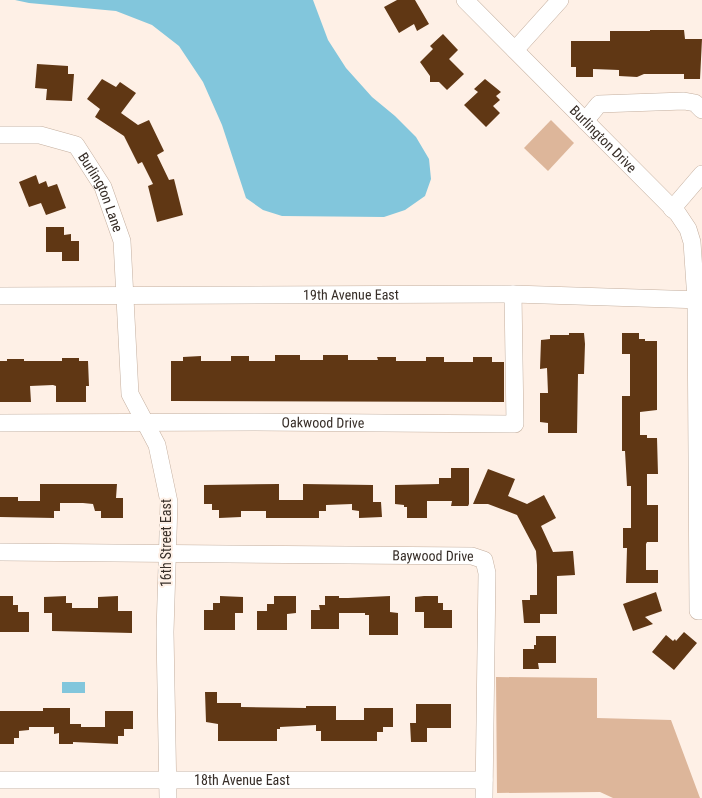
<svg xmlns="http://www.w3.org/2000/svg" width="702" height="798" font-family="'Roboto Condensed',sans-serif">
	<rect width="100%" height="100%" fill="#fef0e6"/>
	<g fill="#ddb69a">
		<polygon points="551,120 574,143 548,171 524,148"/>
		<polygon points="496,677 597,678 597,718 671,720 700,798 613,798 600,792 497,793"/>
	</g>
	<g fill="#82c6dc">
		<polygon points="15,0 313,0 328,40 346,68 372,97 395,116 416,137 429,159 431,179 425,196 405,210 384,217 282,216 263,210 246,198 222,125 203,82 179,46 152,25 116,11 29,3"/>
		<rect x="62" y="682" width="23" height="11"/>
	</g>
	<g fill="#603714">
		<polygon points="397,0 415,0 429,24 417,31 414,24 399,33 384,7"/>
		<polygon points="650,30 684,30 685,39 702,39 700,79 684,79 684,74 644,74 637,77 619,76 619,70 593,69 593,77 576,77 576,67 571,67 571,41 610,41 610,31 650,31"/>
		<polygon points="443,34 458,50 449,59 464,74 447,90 439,82 430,82 430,76 420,62 433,49 430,46"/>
		<polygon points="37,64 68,66 68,74 74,74 72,101 46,100 47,89 35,88"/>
		<polygon points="102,79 116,87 120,82 136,93 121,113 138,125 149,120 164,151 157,155 169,180 174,179 183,215 157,222 148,186 153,184 142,162 138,164 124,136 95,117 100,109 87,99"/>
		<polygon points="485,79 501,92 496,96 500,100 493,106 500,113 486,127 464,105 478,92 474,89"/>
		<polygon points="36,175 39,184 46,181 48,187 57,184 66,208 46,215 41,203 29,207 19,182"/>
		<polygon points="46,227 64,227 64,235 71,234 71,241 79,241 79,261 62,261 62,252 46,252"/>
		<polygon points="569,333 584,333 585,344 584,374 578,374 577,433 548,433 548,423 540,422 540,393 548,393 547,368 540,369 541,340 550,339 550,335 569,335"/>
		<polygon points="622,333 639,333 639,339 645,339 645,341 657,341 657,410 640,412 640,435 647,435 647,438 657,438 658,474 647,474 647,505 658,505 658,542 647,542 646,544 646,570 658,570 658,583 626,583 627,548 623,548 623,528 631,528 631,486 627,486 625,451 622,451 622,396 630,396 630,354 622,354"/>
		<polygon points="275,355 300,355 300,360 323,360 323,355 348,355 348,360 378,360 377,357 396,357 396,361 426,361 426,357 444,357 444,362 473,362 473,357 492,357 492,362 504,362 504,402 171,401 171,361 183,361 183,357 201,356 201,361 231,361 231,356 249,356 249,361 275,361"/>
		<polygon points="62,358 79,358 79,361 88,361 89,386 86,386 86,402 56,402 56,386 53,385 30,386 31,402 0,402 0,361 7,361 7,359 24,359 24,361 62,361"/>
		<polygon points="451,468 469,468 469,504 468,506 451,506 452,501 427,501 427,518 407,518 407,507 404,507 404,505 395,504 395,485 439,484 439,478 451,478"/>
		<polygon points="488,469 515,479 508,496 527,504 544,495 556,518 541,526 553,552 573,551 575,575 557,576 557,614 540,614 540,623 524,623 522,600 530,600 530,595 537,595 537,565 536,551 517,515 488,504 473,504"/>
		<polygon points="40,484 117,484 116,498 123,498 123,518 101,518 101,511 95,511 93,504 83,503 60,503 60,511 54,511 54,518 0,517 0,497 18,497 18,501 40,501"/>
		<polygon points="279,484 279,500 303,500 303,484 373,485 373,502 381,502 382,517 359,518 359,511 352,510 352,504 326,505 326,511 319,511 319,518 266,518 266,511 241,511 241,517 219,518 219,510 212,510 212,504 204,504 204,485"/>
		<polygon points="656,592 662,611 645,617 653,624 633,631 623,604"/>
		<polygon points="0,596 13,596 13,605 18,605 18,612 29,612 29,632 0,632"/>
		<polygon points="66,596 66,603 72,603 72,608 98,608 98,597 118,596 118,611 132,611 132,633 52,631 52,613 44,613 44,597"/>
		<polygon points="220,596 243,597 243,613 235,613 235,630 204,630 204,610 213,610 213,603 220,603"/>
		<polygon points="274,596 296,596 296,613 287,614 287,630 257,630 257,611 267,611 267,604 274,604"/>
		<polygon points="325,596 339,596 339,598 348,598 390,596 390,612 398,613 398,635 369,635 369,615 365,615 365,613 339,613 339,629 311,629 311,610 320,610 319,605 325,605"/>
		<polygon points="424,596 438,596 438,603 443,603 443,610 452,610 452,628 424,628 424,612 415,612 415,597"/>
		<polygon points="684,632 697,643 674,670 652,652 666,635 673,641 675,639 676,641"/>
		<polygon points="536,636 556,636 556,663 538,663 539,669 523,669 523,649 534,649 534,645 536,645"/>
		<polygon points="205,692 217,692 217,703 241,703 241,707 306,708 306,706 336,706 336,720 364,720 364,708 393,708 393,727 383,727 383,732 377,732 377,741 321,741 321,731 316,731 316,725 280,727 280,729 277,729 277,741 218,741 218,724 206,722"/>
		<polygon points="416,704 451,704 451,728 427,728 427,742 411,742 410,723 416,723"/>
		<polygon points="43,708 70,708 70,724 81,724 81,727 105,727 105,711 133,711 133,729 124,729 124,736 118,736 118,744 73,742 73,744 59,744 59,733 54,734 54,727 29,727 29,730 19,731 19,738 14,738 14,744 0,744 0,711 43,711"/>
	</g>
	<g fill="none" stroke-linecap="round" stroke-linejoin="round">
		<g stroke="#c4af9f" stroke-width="18">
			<g id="minor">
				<path id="s1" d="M465 0 678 214 688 229 692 242 696 300 698 611H702"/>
				<polyline points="515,50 560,0"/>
				<polyline points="585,121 599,104 684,101 695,103 702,110"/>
				<path id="s2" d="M0 135H40L76 145 103 187 122 241 130 394 157 445 169 502 165 632 168 798"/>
				<polyline points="672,209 702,174"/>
				<path id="s3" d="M0 296 513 294 702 300"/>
				<path id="s4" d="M0 423 255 422 515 424 513 294"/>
				<path id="s5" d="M0 552 472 556 484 560 487 573 484 798"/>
				<path id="s6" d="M0 780H484"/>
			</g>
		</g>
		<use href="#minor" stroke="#fff" stroke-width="17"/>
	</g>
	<g text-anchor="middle" stroke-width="4" stroke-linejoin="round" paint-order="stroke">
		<g font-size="14" fill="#372e28" stroke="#fef0e6">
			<text dy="5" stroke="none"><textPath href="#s1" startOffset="196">Burlington Drive</textPath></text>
			<text dy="5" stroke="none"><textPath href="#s2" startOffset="131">Burlington Lane</textPath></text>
			<text dy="5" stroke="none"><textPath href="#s3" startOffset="351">19th Avenue East</textPath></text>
			<text dy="5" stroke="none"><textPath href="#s4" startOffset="323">Oakwood Drive</textPath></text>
			<text transform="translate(166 543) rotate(-90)" y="5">16th Street East</text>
			<text dy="5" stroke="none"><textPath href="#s5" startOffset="433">Baywood Drive</textPath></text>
			<text dy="5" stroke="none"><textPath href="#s6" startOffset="242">18th Avenue East</textPath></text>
		</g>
	</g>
</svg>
